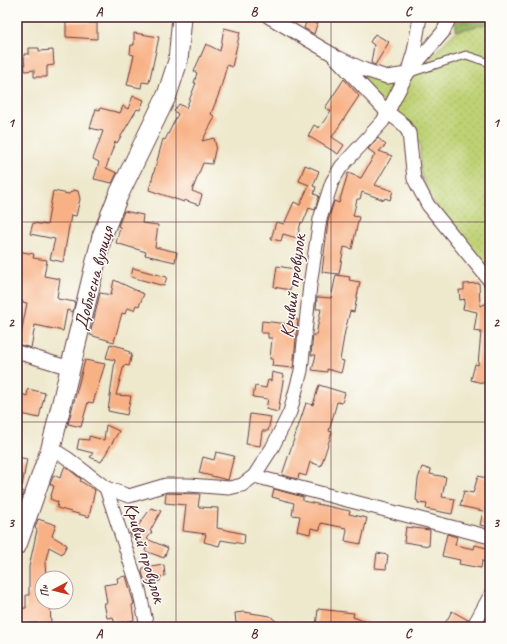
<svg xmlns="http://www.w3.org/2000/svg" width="507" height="644" font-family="Caveat,sans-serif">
	<defs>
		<pattern id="grass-dots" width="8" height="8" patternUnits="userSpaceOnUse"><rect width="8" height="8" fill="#bed275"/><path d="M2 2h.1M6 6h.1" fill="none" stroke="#a5b465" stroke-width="1.8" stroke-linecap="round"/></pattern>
		<pattern id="forest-crowns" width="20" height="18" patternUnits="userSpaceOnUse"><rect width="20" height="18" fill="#96b466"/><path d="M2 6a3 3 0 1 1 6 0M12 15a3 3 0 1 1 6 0" fill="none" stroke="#7c9254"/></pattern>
	</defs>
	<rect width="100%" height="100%" fill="#fdfcf7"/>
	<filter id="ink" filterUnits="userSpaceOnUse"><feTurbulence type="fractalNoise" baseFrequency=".025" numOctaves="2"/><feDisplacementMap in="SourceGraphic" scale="8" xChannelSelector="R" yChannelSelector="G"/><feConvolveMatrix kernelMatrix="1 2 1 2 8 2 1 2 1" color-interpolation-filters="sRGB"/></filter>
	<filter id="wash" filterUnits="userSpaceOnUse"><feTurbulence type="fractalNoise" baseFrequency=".012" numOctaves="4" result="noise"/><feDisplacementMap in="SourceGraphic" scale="16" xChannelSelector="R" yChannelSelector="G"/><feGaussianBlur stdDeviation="0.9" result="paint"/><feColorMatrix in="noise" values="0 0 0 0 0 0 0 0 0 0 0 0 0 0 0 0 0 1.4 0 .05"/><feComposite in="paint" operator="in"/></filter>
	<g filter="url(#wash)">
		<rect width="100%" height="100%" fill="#eee8cc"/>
		<polygon fill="url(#grass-dots)" stroke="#847850" points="490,23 490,80 485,80 490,85 490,274 429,197 420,170 420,144 407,121 383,103 359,79 363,72 409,79 456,31"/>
		<polygon fill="url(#forest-crowns)" stroke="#706a48" points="455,17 490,17 490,23 456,31"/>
		<g id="blocks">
			<g fill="#f8b185">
				<polygon points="308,17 318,21 314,34 304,28"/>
				<polygon points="66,22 97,23 97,39 66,37"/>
				<polygon points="224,28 240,32 232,67 227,65 220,91 211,114 215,117 202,141 214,138 216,146 212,164 203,163 192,191 202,195 199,205 184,200 184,202 149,190 163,139 165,140 178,114 174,111 179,104 186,108 196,83 194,83 197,73 194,71 206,44 220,51"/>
				<polygon points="134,33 159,37 149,83 142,82 141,88 127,85 134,55 130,54 131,45 134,45"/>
				<polygon points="375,34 389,42 375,65 371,63 374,45 370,42"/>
				<polygon points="29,48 39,48 39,51 53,50 54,65 47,66 47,77 34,77 34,70 25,71 24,54 29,54"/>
				<polygon points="344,79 359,96 332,137 344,145 338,154 308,136 314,125 319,128 331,111 325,108"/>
				<polygon points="133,96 144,100 140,110 137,109 117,143 115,142 106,168 117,173 112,183 94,179 99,162 93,159 103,131 90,128 96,109 100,110 100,108 120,113 123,106 128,109"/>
				<polygon points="378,138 386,145 379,151 392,156 375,185 393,191 390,200 385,198 384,200 362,192 360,199 357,199 353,216 359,217 352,249 344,247 339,274 322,272 328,221 334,201 339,203 348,173 361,178 375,154 368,149"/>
				<polygon points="305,165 319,171 313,186 316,187 314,194 319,196 315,210 309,208 303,223 301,222 297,238 283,234 281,241 271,239 276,222 284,224 294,202 300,205 309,185 299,181"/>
				<polygon points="73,190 78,191 80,199 76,216 71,215 63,262 50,259 55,239 30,234 33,223 47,225 53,191 69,194"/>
				<polygon points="124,211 143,215 142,223 158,225 155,247 177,252 175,262 145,255 146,252 116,243 120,227 118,226"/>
				<polygon points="17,251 34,254 33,258 47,260 44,276 60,279 57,297 58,299 75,302 73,312 67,310 63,331 35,325 31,348 17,344 18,334 21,334 27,303 17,301"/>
				<polygon points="277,266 294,269 290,290 274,287"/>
				<polygon points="133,268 167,277 164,286 131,277"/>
				<polygon points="336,275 350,277 349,280 360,282 354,312 350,311 345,331 340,360 344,361 341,373 327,369 327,372 312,370 316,355 311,355 313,335 316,335 321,309 316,309 317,297 331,298"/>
				<polygon points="114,280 144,294 139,306 136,305 134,310 127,308 125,314 122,313 114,342 90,335 100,293 111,295"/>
				<polygon points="479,283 480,306 490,302 490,341 487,367 490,368 490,385 471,380 475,364 478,365 481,332 474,331 477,312 463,309 465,299 460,300 459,290 464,290 464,284"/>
				<polygon points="289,319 298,320 293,368 272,366 273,359 270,359 272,338 268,338 268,333 261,333 262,321 288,324"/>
				<polygon points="110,344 125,348 124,350 130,352 129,354 132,354 129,366 124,365 116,395 131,396 127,415 108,411 115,360 106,358"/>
				<polygon points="85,360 105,364 93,403 88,402 81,427 68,424"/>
				<polygon points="272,372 284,375 278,412 266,409 268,399 253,397 255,386 266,388 268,380 271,381"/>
				<polygon points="319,385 345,393 342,403 337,402 329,431 332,432 321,466 310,462 306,476 299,474 298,479 282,475 306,403 313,405"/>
				<polygon points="28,389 45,393 39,418 17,413 19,393 27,396"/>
				<polygon points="250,414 271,417 268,431 262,431 260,446 246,444"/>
				<polygon points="106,425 119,431 101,462 90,457 93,453 77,449 79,439 89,440 89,436 104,440"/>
				<polygon points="216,452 234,456 228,480 199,473 203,457 214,460"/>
				<polygon points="17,457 27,459 22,486 17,485"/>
				<polygon points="65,466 81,479 80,481 95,490 89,517 57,508 58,502 50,499 54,486 50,484 54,475 60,478"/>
				<polygon points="422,467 431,470 430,474 446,477 442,497 455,499 452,514 426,509 427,504 418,503 418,501 416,500 418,479"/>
				<polygon points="478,476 490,479 490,527 480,525 483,511 460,506 464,491 473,493"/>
				<polygon points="17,489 24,492 20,503 17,502"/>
				<polygon points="274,489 303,497 303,501 350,511 349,514 367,518 361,544 345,541 347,530 346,528 321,523 320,530 311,528 310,534 297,531 300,516 292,515 294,503 272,497"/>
				<polygon points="166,493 200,494 198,507 218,508 217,528 245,534 244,544 221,540 219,546 204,542 206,534 183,531 186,505 165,503"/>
				<polygon points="151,508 161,511 150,531 152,532 147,539 168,548 164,558 145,551 146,548 129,533 133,533"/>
				<polygon points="38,519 56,525 52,536 67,545 62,554 49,547 45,563 46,578 42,578 42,602 50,602 51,626 38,627 38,623 17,624 17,609 26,608 26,595 29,595 29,567 37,530 35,528"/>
				<polygon points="406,527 430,530 429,546 404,542"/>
				<polygon points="447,534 457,537 455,545 474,549 475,545 490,549 486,562 482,561 481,568 459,564 460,560 442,556"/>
				<polygon points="377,553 388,555 386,569 375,568"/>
				<polygon points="164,565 165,576 160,577 160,581 145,582 142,572 143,568"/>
				<polygon points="126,576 134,604 132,605 134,620 115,624 113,617 107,618 104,603 107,603 104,585 118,583 117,578"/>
				<polygon points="318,609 354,613 353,617 377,626 377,627 316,627"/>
				<polygon points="452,611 468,620 465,627 443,627"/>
				<polygon points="244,612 270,616 283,627 246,627 247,623 236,623 235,613"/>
			</g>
		</g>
	</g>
	<g filter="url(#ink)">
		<use href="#blocks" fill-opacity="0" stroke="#633d43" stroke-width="1"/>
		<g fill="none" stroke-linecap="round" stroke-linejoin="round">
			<g stroke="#633d43" stroke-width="9">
				<polyline id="lane" points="410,73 466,55 490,63"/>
			</g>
			<g stroke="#633d43" stroke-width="15">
				<g id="street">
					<polyline points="269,17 332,54 387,112 403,124 409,133 414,179 428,205 490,281"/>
					<polyline points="339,58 365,70 387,77 407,74 414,51 420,17"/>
					<polyline points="17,352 70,368"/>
					<polyline points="51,448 67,458 106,488 139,589 147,627"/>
					<polyline points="254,476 490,537"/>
					<polyline points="106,488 129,496 166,485 189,485 229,488 242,485 254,476 272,448 290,412 301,371 310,285 320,219 332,182 341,167 383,121 407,74 443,32 450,17"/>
					<polyline points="473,627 490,596"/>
				</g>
			</g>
			<g stroke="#633d43" stroke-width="21">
				<polyline id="secondary" points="17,545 51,448 102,236 118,196 167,95 178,61 182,17"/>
			</g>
			<use href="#lane" stroke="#fff" stroke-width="7"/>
			<use href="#street" stroke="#fff" stroke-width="13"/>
			<use href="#secondary" stroke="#fff" stroke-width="19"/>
		</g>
	</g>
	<path fill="none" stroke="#4a1f2b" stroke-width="1" stroke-opacity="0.55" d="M176 17V627M331 17V627M17 222H490M17 422H490"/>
	<g text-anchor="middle" stroke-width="3" stroke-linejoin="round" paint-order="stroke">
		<g font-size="19" fill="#4a1f2b" stroke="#fdfcf7">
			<text transform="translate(93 278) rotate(-75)" y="7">Доблесна вулиця</text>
			<text transform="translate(292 286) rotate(-83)" y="7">Кривий провулок</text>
			<text transform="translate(146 552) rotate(73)" y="7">Кривий провулок</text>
		</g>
	</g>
	<rect width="507" height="644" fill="none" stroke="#fdfcf7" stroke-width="44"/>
	<g transform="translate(54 590) rotate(263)"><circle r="19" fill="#fdfcf7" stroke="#b5a4a5"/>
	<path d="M0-3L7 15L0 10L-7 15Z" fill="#c8321e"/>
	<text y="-6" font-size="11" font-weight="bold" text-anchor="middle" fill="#4a1f2b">Пн</text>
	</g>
	<rect x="22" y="22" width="463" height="600" fill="none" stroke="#4a1f2b" stroke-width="1.5"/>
	<g font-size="13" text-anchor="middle" font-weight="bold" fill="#4a1f2b">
		<text x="99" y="16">A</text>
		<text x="254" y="16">B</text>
		<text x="408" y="16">C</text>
		<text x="11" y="127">1</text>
		<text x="496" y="127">1</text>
		<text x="11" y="327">2</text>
		<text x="496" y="327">2</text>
		<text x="11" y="527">3</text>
		<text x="496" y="527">3</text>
		<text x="99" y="638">A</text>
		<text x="254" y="638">B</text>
		<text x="408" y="638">C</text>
	</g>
</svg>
